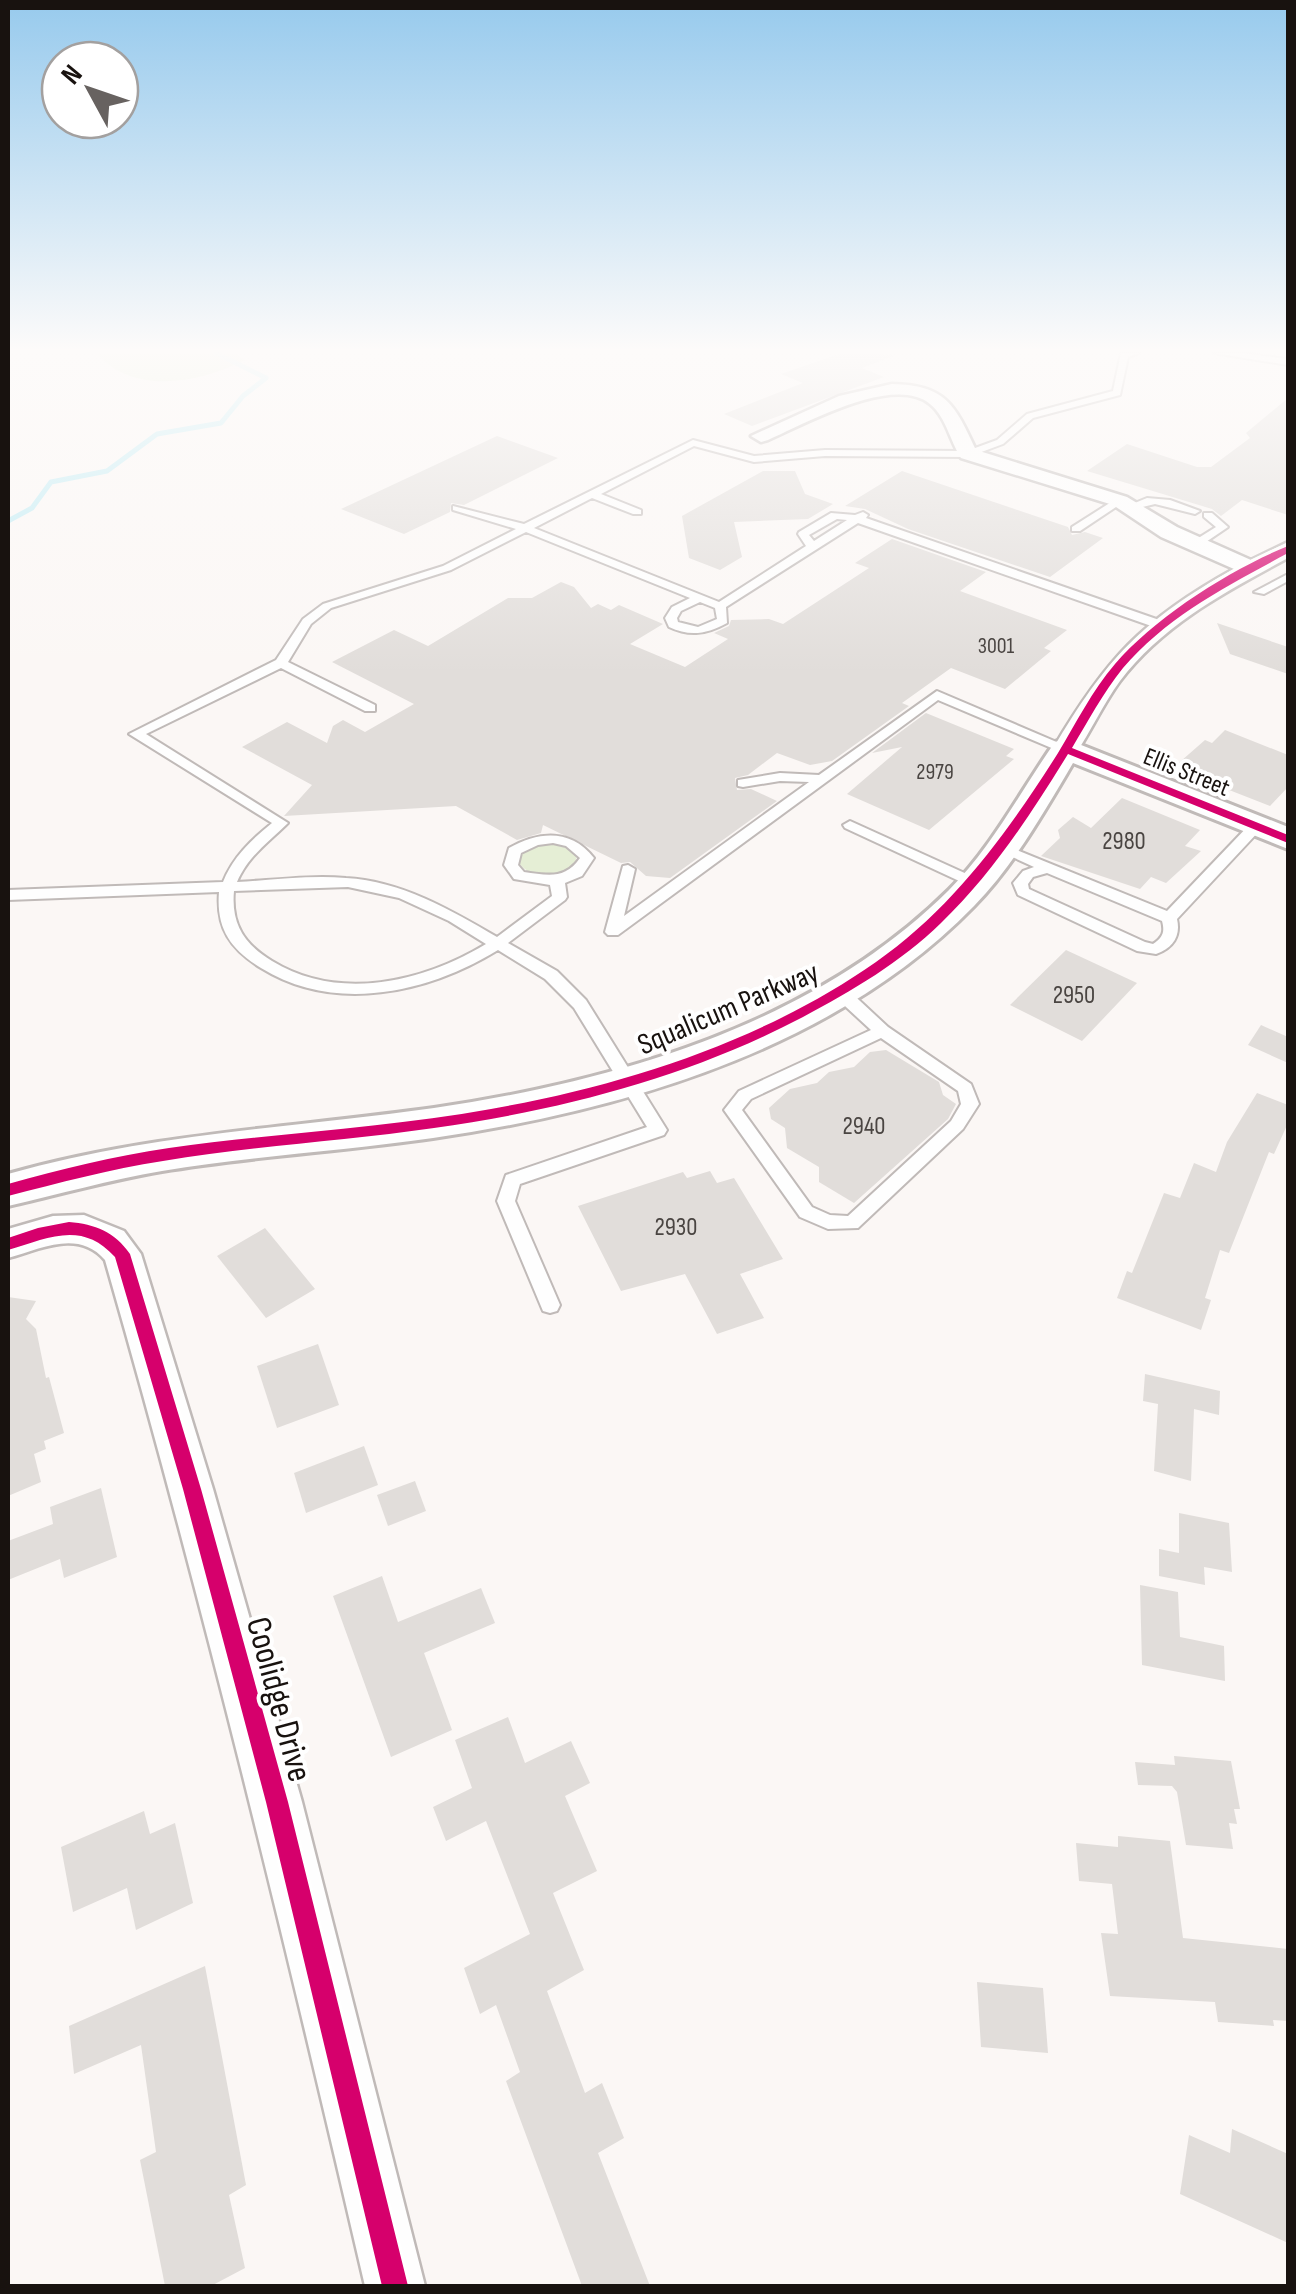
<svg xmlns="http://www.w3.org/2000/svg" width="1296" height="2294" font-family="'Sofia Sans Condensed',sans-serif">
	<rect width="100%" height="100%" fill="#fbf7f5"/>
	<g fill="#e5eed5">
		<path d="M96 353H234L245 360C199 383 134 396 96 353Z"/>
		<path d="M549 842 578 852 574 866C557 878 532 881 518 862L520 854Z"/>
	</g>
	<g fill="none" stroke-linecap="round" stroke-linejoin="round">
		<polyline stroke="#bdebf4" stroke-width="5" points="8,521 32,508 51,482 107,471 157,434 221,423 243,396 266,378 216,353"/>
	</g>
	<g fill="#e1ddda">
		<polygon points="842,353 896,355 862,368 884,377 752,426 724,414 803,383 781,374"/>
		<polygon points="1288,398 1288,515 1242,500 1221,516 1212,509 1087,471 1127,444 1197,467 1211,467 1250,438 1246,433"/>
		<polygon points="497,436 558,458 464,505 451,503 450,512 404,534 341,509"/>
		<polygon points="763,471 795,471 805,494 833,504 808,519 734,522 742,557 720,570 689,558 682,516"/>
		<polygon points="902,471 1068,527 1072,535 1085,532 1103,538 1050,577 908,529 865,509 845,506"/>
		<polygon points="892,539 986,572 960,591 1067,630 1044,648 1051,651 1005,689 951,668 902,703 909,706 832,761 810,765 777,753 748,775 735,778 737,790 751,789 777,801 670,878 646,876 630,862 621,863 543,825 541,833 517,840 456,806 284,816 312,785 242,747 287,722 327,743 333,726 343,720 365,732 414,704 332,662 394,630 428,646 508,598 532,598 561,582 574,587 591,608 598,604 611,610 619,605 663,624 630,644 685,667 728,639 714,633 729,626 731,620 769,619 783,624 869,568 855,563"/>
		<polygon points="1217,623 1288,647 1288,674 1230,654"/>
		<polygon points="926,713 1014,749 1006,756 1014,759 929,830 847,794 902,747 872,753"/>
		<polygon points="1225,730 1288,755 1288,787 1270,806 1173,768 1205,740 1212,743"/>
		<polygon points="1122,798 1200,830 1185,846 1201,851 1166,883 1151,877 1140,889 1041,856 1060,838 1058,830 1073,817 1091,828"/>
		<polygon points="1066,950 1137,983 1082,1041 1010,1005"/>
		<polygon points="1261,1025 1288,1037 1288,1063 1248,1045"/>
		<polygon points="886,1050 939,1082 943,1095 956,1104 948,1119 854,1203 819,1182 819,1167 787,1148 785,1128 771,1119 769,1108 790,1089 817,1083 829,1072 854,1067 870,1052"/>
		<polygon points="1257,1093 1288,1105 1288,1123 1274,1154 1269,1152 1229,1253 1220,1250 1205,1298 1211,1300 1201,1330 1117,1298 1127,1271 1132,1273 1164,1193 1180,1198 1194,1163 1216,1172 1227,1142"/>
		<polygon points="710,1171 717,1183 734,1178 783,1259 740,1274 764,1318 717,1334 685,1274 621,1291 578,1206 683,1172 687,1178"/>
		<polygon points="265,1228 315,1289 266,1318 217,1256"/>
		<polygon points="8,1297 36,1301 26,1319 36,1329 46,1378 49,1377 64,1433 44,1441 46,1449 34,1454 41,1482 8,1496"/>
		<polygon points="318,1344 339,1405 277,1428 257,1366"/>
		<polygon points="1145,1374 1220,1391 1219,1415 1194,1409 1191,1481 1154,1471 1158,1404 1143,1401"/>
		<polygon points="364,1446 378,1485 306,1513 294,1473"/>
		<polygon points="415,1481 426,1511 388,1526 377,1495"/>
		<polygon points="101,1488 117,1557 64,1578 60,1559 8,1580 8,1541 53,1524 50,1507"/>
		<polygon points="1179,1513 1229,1523 1232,1572 1204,1567 1205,1585 1159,1576 1159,1549 1179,1553"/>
		<polygon points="382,1576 398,1622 481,1588 495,1623 424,1653 452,1730 391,1757 333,1596"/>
		<polygon points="1140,1585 1178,1592 1180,1637 1224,1646 1225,1681 1142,1665"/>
		<polygon points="508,1717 525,1763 571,1741 590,1783 565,1796 597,1871 553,1893 584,1970 547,1991 585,2093 602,2083 624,2138 598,2153 650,2286 582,2286 506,2081 520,2072 496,2005 480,2014 464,1968 530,1934 486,1821 446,1841 433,1807 472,1788 455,1740"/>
		<polygon points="1174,1756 1231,1761 1240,1809 1234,1809 1237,1824 1229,1823 1233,1849 1186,1845 1177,1792 1172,1786 1138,1785 1135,1762 1175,1765"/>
		<polygon points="144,1811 150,1834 175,1823 193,1903 136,1930 127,1888 73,1912 61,1847"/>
		<polygon points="1118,1836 1170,1841 1183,1938 1288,1949 1288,2021 1273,2020 1274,2026 1218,2022 1215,2002 1110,1996 1101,1933 1118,1934 1112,1884 1079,1881 1076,1843 1118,1847"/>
		<polygon points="205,1966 246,2185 229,2195 245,2268 211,2286 165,2286 140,2160 156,2152 141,2045 74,2074 69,2026"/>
		<polygon points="977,1982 1043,1988 1048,2053 981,2047"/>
		<polygon points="1232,2129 1288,2154 1288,2243 1180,2194 1189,2135 1230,2153"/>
	</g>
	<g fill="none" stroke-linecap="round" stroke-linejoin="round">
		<g stroke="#c0bab8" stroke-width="4">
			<g id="service">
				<path d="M1121 353H1139L1128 357 1120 395 1033 418 1003 444 968 457 825 456 754 462 694 446 601 494 641 510V514H633L592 498 534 528 719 602 806 546 798 534 799 532 831 513 855 515 863 512 868 515 866 518 1165 622V628H1157L858 523 726 607 727 623C707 634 690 637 669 627L665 618 672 607 690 598 526 532 451 570 331 608 311 624 288 662 375 705V711H365L281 668 146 734 288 823C269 842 248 856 237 882 273 880 311 875 346 878 401 881 451 910 497 937L552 896 550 885 514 879 504 865 509 848C540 831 571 829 594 858L582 876 565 883 567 897 565 900 508 943 557 971 586 1000 667 1130 664 1135 520 1184 515 1201 560 1305 557 1311 550 1313 543 1311 497 1201 506 1175 647 1127 574 1008 545 979 498 950C428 993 335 1014 261 968 230 949 216 928 219 892L8 900V890L223 882C233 857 251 840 272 823L129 734 276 660 303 619 323 604 443 566 516 529 453 510V506L524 524 693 440 754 456 825 450 967 451 997 440 1027 414 1113 391ZM837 519 847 520 814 541 809 535ZM700 602 715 608 717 619 698 627 678 622 677 618 681 611ZM553 843 566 846 580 858C565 880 547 875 524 872L518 865 521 853 538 845ZM348 887 399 898 449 921 486 944C423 982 339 1002 272 961 244 944 231 924 234 891Z"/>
				<polygon points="1214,353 1241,353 1288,359 1288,365"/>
				<polygon points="1147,498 1170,500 1200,511 1195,514 1155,504 1130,510 1125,507"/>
				<polygon points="1116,499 1125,501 1080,531 1072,531 1072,527"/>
				<polygon points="1204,513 1212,513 1228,527 1200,546 1192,546 1192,542 1216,527 1204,517"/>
				<polygon points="1288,574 1288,581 1264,594 1254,592"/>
				<polygon points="937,691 1073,749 1066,753 1061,752 938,700 618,935 608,935 605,932 623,866 628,865 635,869 624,916 809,782 780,781 743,787 738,786 738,780 780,773 819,775"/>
				<polygon points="850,821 980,880 982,883 980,886 970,886 845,828 843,825"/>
				<path d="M1256 822 1261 823V829L1177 919C1181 936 1173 948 1156 954L1137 951 1018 895 1013 883 1023 871 1034 867 995 849 1002 845 1007 846 1167 911 1251 823ZM1047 873 1162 921C1165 932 1163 937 1153 944L1145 942 1029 889 1028 884 1033 877Z"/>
				<path d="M839 986 845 987 888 1027 971 1084 979 1104 963 1129 858 1228 828 1229 800 1217 724 1110 739 1091 871 1030 833 995 831 991ZM881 1038 958 1091 961 1104 951 1121 848 1216 830 1215 812 1207 742 1110 751 1099Z"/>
			</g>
		</g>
		<g stroke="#c0bab8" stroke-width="5">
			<g id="minor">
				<path d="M892 384C946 385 955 405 976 450L1127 497 1177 527 1251 560 1288 542V558C1227 591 1163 624 1120 681 1103 704 1091 731 1075 755H1057L1053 749C1105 660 1143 619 1234 569L1161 537 1113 505 961 458C950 441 946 417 930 404 893 374 805 424 768 440L761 442 751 436 839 396Z"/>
				<path d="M84 1215 124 1231 141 1254 213 1489 302 1802 425 2286H365C285 1941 203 1601 105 1260 78 1229 41 1249 8 1258V1229L53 1216Z"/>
			</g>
		</g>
		<g stroke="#c0bab8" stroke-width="6">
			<path id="tertiary" d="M1066 739 1288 827V849L1073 763C1044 812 1014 865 974 906 835 1049 625 1110 433 1138 343 1151 252 1156 162 1171 110 1180 59 1194 8 1206V1174C148 1134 290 1128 434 1108 618 1081 814 1024 949 890 992 847 1020 792 1055 742Z"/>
		</g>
		<use href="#service" fill="#fefefe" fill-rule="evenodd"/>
		<use href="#minor" fill="#fefefe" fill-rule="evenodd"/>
		<use href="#tertiary" fill="#fefefe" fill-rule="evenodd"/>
		<g stroke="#fff" stroke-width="6">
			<g id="cycleway">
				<path d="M1288 546V553C1229 585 1167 616 1123 668 1103 693 1088 721 1072 748L1288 835V843L1068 754C1031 814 992 874 941 923 901 962 852 991 803 1017 689 1077 562 1110 434 1128 344 1141 253 1146 163 1161 110 1169 59 1183 8 1196V1184C61 1169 114 1156 169 1148 276 1133 385 1128 491 1109 626 1085 763 1041 876 962 953 908 1008 832 1058 753 1076 723 1092 691 1115 664 1155 617 1231 569 1288 546Z"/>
				<path d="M69 1222C95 1224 115 1232 130 1254L201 1489 288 1802 408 2286H382L266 1802 183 1489 115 1257C82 1220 48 1238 8 1250V1238L38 1228Z"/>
			</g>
		</g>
		<use href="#cycleway" fill="#d6006c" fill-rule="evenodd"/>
	</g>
	<linearGradient id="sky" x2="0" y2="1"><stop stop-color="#97caed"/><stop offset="0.52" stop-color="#fdfbfa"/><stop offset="1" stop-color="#fdfbfa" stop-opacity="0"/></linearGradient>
	<rect width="1296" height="674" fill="url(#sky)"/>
	<g text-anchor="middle" stroke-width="8" stroke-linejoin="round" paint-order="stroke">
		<g font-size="22" fill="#4a4542">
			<text x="996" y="653">3001</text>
			<text x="935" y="779">2979</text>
		</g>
		<g font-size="25" fill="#18120f" stroke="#fff">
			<text transform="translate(1187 771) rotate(22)" y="9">Ellis Street</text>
		</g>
		<g font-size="25" fill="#4a4542">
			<text x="1124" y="849">2980</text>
			<text x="1074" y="1003">2950</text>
			<text x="864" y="1134">2940</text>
			<text x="676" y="1235">2930</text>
		</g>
		<g font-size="30" fill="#18120f" stroke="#fff">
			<text transform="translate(728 1008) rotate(-23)" y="10">Squalicum Parkway</text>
		</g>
		<g font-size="35" fill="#18120f" stroke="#fff">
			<text transform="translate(280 1699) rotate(75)" y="12">Coolidge Drive</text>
		</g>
	</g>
	<rect width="1296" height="2294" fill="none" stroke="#18120f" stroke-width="20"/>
	<g transform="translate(90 90) rotate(310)"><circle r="48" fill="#ffffff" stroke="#a3a09f" stroke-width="2.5"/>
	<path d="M0-8L18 38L0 25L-18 38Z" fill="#676260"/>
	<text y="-15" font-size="28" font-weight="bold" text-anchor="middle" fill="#18120f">N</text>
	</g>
</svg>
